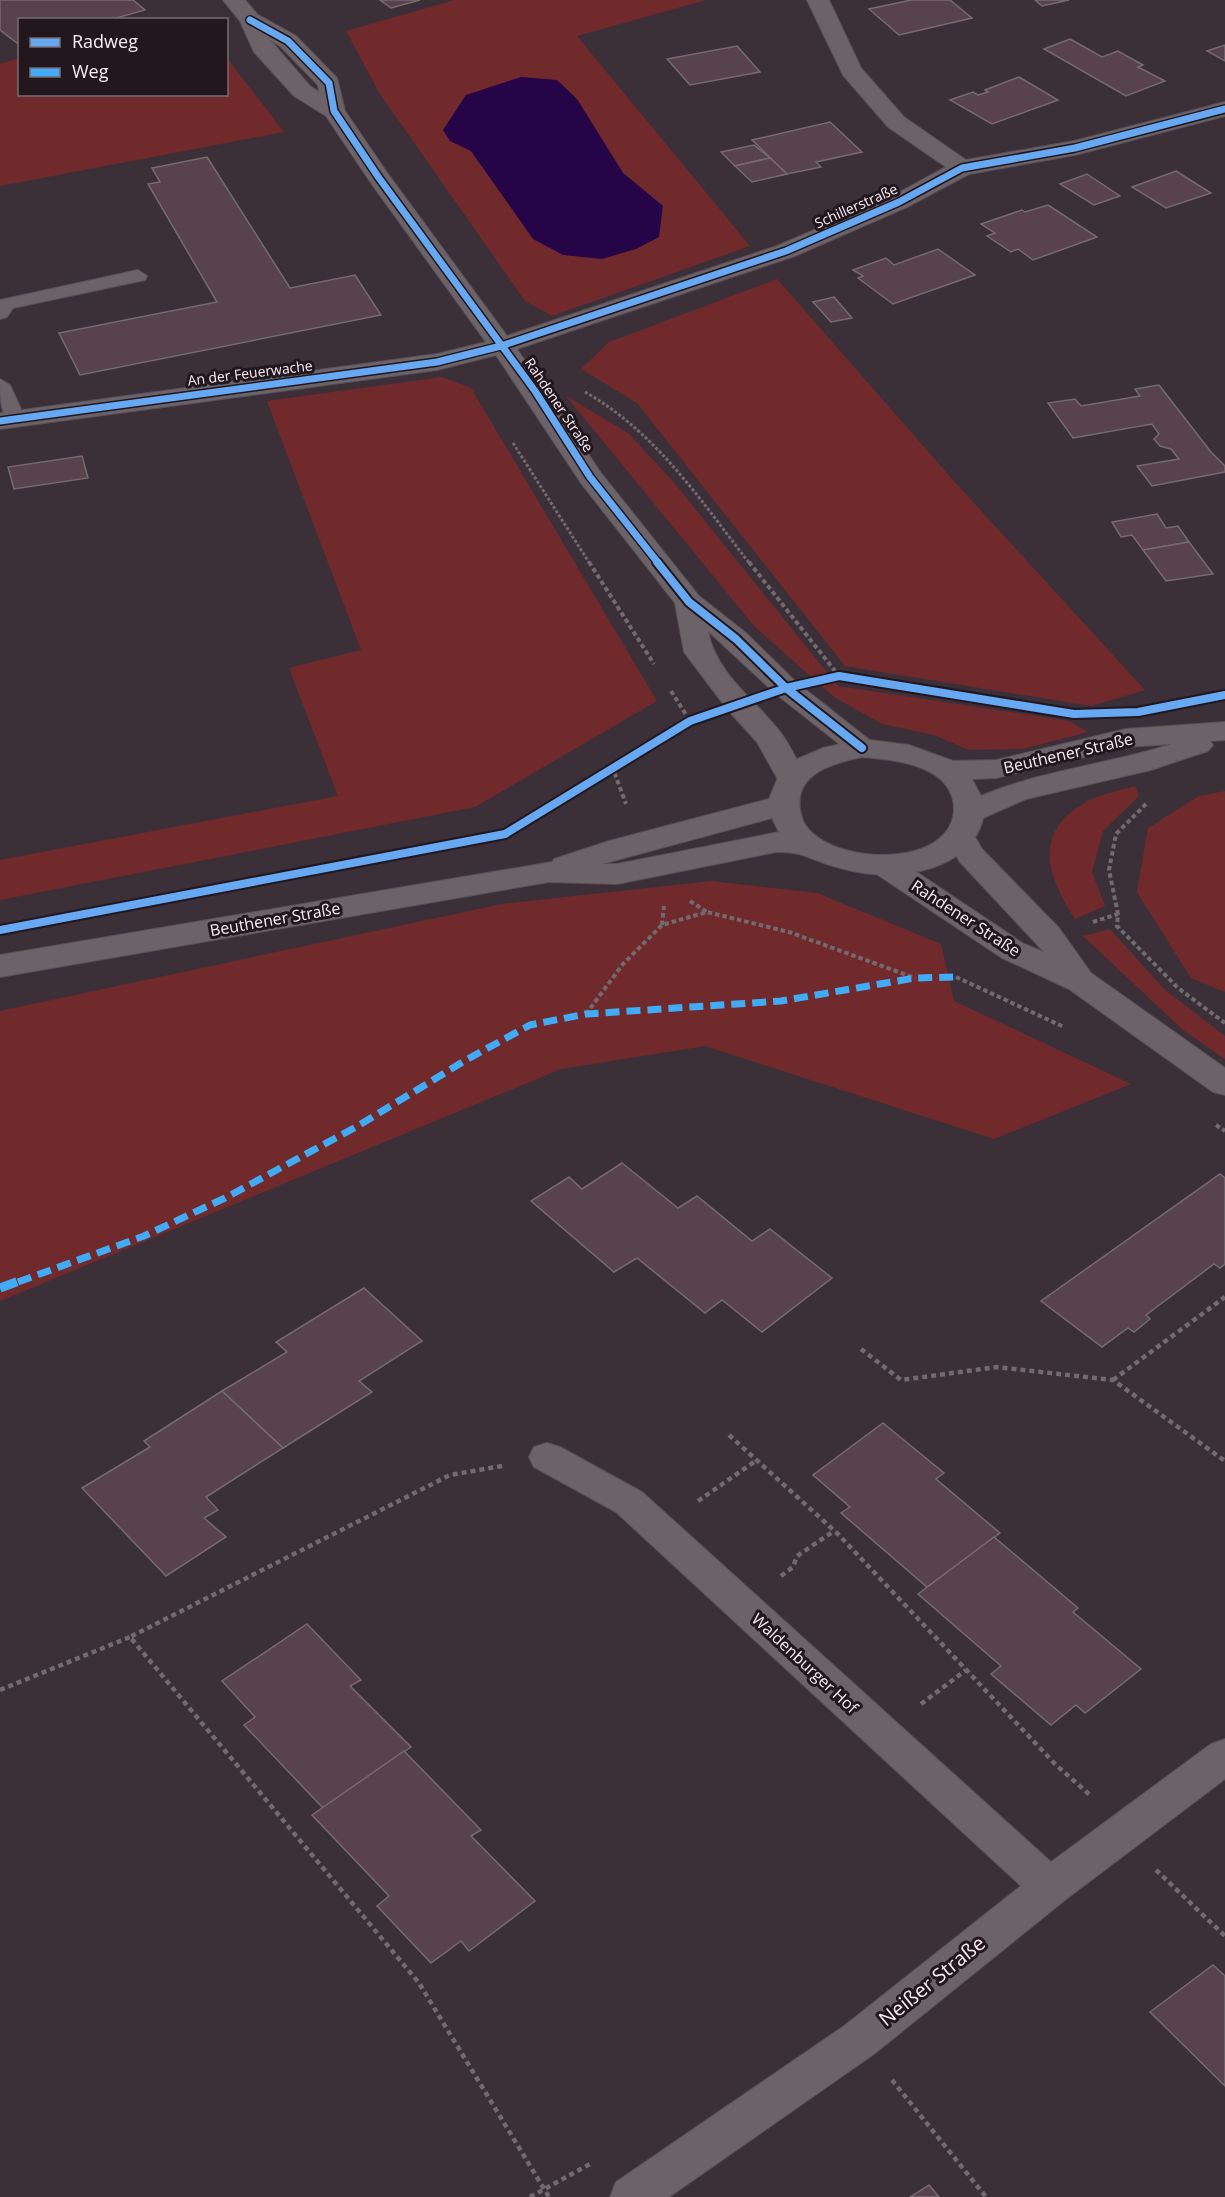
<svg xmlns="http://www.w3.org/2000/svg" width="1225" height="2197" font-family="'Open Sans',sans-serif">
	<rect width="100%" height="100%" fill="#3b3038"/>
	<g fill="#712a2b" fill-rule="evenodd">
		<path d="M455 0H706L577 36 750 246 552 316 525 301 380 94 346 31ZM466 95 577 99 623 173 663 206 481 166 471 151 443 130Z"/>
		<polygon points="19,58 20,94 226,94 227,58 284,132 0,186 0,64"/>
		<polygon points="777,279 952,479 1145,690 1091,706 845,666 637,403 581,369 609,342"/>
		<polygon points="442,377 471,388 657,701 475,807 0,900 0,860 338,796 289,668 361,650 267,401"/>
		<polygon points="566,396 628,433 672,480 838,686 1069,721 1088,732 1023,749 969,750 934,735 882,724 834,697 755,627"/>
		<path d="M1135 786 1139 796 1103 831 1092 872 1105 906 1075 919C1047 875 1032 833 1086 802 1100 794 1119 791 1135 786Z"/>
		<polygon points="1225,791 1225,992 1191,978 1137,892 1148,828 1199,796"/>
		<polygon points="711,881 817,893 941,944 954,1001 1131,1084 994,1139 705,1046 561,1069 0,1301 0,1011 502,904"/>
		<polygon points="1110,929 1164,989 1225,1036 1225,1059 1183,1030 1083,936"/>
	</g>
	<polygon fill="#250448" points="521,77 557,80 577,99 623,173 663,206 659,237 636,249 602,259 563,255 533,239 471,151 450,141 443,130 466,95"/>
	<g fill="#58434c" stroke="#756a6f" stroke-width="1.5">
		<polygon points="0,0 133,0 145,10 109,20 20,20 20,43 17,43 0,30"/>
		<polygon points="380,0 420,0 391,8"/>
		<polygon points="911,0 950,0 972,18 899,35 869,9"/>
		<polygon points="1035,0 1069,0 1042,6"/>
		<polygon points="1070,39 1102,57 1118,51 1143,65 1138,67 1165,81 1126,96 1044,49"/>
		<polygon points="1225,45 1225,61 1207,51"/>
		<polygon points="737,46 760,72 690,85 667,59"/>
		<polygon points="1019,77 1058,100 992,124 950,100 973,92 978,95 988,92 985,90"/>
		<polygon points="830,122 862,152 816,162 821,167 787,174 752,140"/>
		<polygon points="754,145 770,158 735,166 721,152"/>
		<polygon points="207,157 290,288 355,275 381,315 80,375 59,333 217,302 148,184 160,182 152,168"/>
		<polygon points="770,158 787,174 752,182 735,166"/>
		<polygon points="1176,171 1211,193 1166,208 1132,187"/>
		<polygon points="1087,174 1120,196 1094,205 1060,184"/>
		<polygon points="1048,205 1097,237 1033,260 1018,249 1011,252 987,236 995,233 981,224 1022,210 1025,212"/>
		<polygon points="938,249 975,275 893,304 858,278 863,276 853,270 886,258 894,265"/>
		<polygon points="834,297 852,318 831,322 813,302"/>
		<polygon points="1159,385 1211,452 1225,466 1225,472 1152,486 1137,466 1179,459 1171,449 1160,446 1154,439 1159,434 1152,424 1073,438 1048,403 1075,399 1081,406 1140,396 1135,389"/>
		<polygon points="82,456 88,478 14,489 8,467"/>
		<polygon points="1157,514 1166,528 1178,526 1189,542 1143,550 1132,535 1121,537 1112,522"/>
		<polygon points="1189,542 1213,574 1166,581 1143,550"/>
		<polygon points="622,1163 678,1208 697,1196 752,1241 770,1229 832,1278 762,1332 722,1300 705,1313 637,1258 614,1272 531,1201 569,1177 582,1189"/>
		<polygon points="1220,1174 1225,1178 1225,1264 1220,1268 1214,1264 1146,1315 1150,1319 1134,1332 1128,1328 1102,1347 1041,1301"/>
		<polygon points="364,1288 422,1341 359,1381 372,1392 283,1448 222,1391 287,1352 276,1342"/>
		<polygon points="222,1391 283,1448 206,1497 218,1510 204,1518 226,1537 166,1576 82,1488 150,1447 144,1441"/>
		<polygon points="883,1423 944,1473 936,1479 1000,1533 927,1587 841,1513 850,1507 813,1475"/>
		<polygon points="994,1537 1078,1608 1073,1612 1141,1669 1085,1713 1076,1705 1051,1725 991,1674 1001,1666 918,1594"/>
		<polygon points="307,1624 361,1680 350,1686 411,1747 323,1808 244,1725 255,1717 222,1681"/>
		<polygon points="404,1751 481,1830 471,1836 535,1901 469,1951 461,1941 431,1963 377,1906 389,1896 312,1815"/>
		<polygon points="1213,1965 1225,1976 1225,2086 1150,2012"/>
		<polygon points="929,2185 939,2197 910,2197"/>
	</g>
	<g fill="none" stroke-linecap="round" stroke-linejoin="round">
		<g stroke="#594f57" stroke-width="2">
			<g id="lane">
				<polygon points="138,270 147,276 145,280 13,308 7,317 0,319 0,300"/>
				<path d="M0 379 10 385 25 418 22 422H8C0 409 0 395 0 379Z"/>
			</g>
		</g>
		<g stroke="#594f57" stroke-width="2">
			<g id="street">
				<path d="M223 0H245L258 15 296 36 337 78 345 111 388 174 507 336 777 246 891 197 946 167 888 127 843 75 807 0H829L861 68 904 117 966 160 1074 141 1225 102V116L1075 155 969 174 907 207 795 256 517 349 601 473 699 596 746 633 796 682 872 742 877 748 872 754 862 757 852 754 776 694 708 631C716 674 755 699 781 733 791 746 798 763 806 778L801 785 791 787 781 785 757 742 727 709 684 652 675 603 581 483 496 355 437 370 0 429V413L437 354 486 342 371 183 326 116 294 96 254 52 240 21ZM270 40 280 46 318 85 319 92 310 86Z"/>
				<polygon points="960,827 971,830 982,849 1059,928 1091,973 1225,1068 1225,1095 1213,1092 1069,989 1002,958 875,873 871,866 875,859 886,856 897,859 1024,944 1044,952 960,862 945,837 949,830"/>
				<polygon points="547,1443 560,1447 642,1492 1051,1862 1211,1744 1225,1739 1225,1779 1065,1900 874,2054 669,2197 610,2197 616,2182 844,2026 1021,1886 616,1512 534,1467 529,1457 534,1447"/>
			</g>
		</g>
		<g stroke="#594f57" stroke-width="2">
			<path id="secondary" d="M1225 722V740L1210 741 1213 745 1208 751 1151 770 1026 799 983 818C980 835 966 851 950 860 913 879 872 878 833 866 809 859 802 851 776 852L617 884 549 882 0 977V955L552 862 554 859 609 841 769 799 777 780 795 760 823 748 862 739 909 745 953 761 996 760 1126 729ZM1172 744C1110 764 1042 770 981 796L972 779 996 778 1126 747ZM862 757C896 760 955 765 954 811 953 827 942 839 928 846 896 862 829 857 806 826 802 821 801 815 800 809 795 773 834 763 862 757ZM772 818 779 832 617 864H602Z"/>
		</g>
		<g stroke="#726a6f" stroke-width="3" stroke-dasharray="3 2" stroke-linecap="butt">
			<path d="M585 392C656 432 701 501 750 564"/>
			<polyline points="513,443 590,564"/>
		</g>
		<g stroke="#726a6f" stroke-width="4" stroke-dasharray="4.5 3" stroke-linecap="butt">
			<polyline points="589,562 654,664"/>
			<polyline points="749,562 835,671"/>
			<polyline points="671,691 690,721"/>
			<polyline points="612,766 626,804"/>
			<polyline points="1146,804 1116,834 1109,870 1118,914 1117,926 1178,988 1225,1023"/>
			<polyline points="690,901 707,912"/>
			<polyline points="1093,922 1118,914"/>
			<polyline points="662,925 664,906"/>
			<polyline points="956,977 1064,1027"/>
			<polyline points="586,1014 623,964 662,925 707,912 789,932 915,978"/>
			<polyline points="1216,1125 1225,1131"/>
		</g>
		<g stroke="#726a6f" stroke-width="4.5" stroke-dasharray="5 4" stroke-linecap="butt">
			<polyline points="861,1349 901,1380 997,1367 1113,1380 1225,1461"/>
			<polyline points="1113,1380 1225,1297"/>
			<polyline points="729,1435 838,1534 1056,1765 1090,1795"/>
			<polyline points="502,1466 450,1475 130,1637 419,1983 549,2197"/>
			<polyline points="698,1501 757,1460"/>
			<polyline points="781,1576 793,1567 797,1556 834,1531"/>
			<polyline points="0,1690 130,1637"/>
			<polyline points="921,1704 966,1670"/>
			<polyline points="1156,1870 1225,1936"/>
			<polyline points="892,2080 986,2197"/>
			<polyline points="530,2197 590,2164"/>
		</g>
		<use href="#lane" fill="#6b6368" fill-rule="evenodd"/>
		<use href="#street" fill="#6b6368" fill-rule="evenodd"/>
		<use href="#secondary" fill="#6b6368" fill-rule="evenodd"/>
		<polyline stroke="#42abf6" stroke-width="7" stroke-dasharray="14 7" stroke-linecap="butt" points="18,1282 144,1236 225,1198 356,1127 466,1060 530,1025 586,1014 781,1001 915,978 956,977"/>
		<polyline stroke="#42abf6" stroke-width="9" stroke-dasharray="18 9" stroke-linecap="butt" points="0,1288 22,1280"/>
		<g stroke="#21171d" stroke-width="10">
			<g id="cycleway-far1">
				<polyline points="250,20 288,41 329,83 334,111 379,178 535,391 590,477 659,564"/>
				<polyline points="0,421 437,362 501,346 786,251 899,202 962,168 1075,148 1225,109"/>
			</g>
		</g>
		<g stroke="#21171d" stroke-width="12">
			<g id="cycleway">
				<polyline points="657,562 689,602 736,639 786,688 862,748"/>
				<polyline points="0,930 505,834 690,721 786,688 839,676 1074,714 1138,712 1225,695"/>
			</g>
		</g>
		<use href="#cycleway-far1" stroke="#66a8f1" stroke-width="7"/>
		<use href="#cycleway" stroke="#66a8f1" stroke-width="8"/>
	</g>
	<g text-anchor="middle" stroke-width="6" stroke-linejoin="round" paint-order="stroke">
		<g font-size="14" fill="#faecf5" stroke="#21171d">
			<text transform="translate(856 206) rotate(-24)" y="5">Schillerstraße</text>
			<text transform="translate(250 373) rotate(-7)" y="5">An der Feuerwache</text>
			<text transform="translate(559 405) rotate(56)" y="5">Rahdener Straße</text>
		</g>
		<g font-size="16" fill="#faecf5" stroke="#21171d">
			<text transform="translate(1068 753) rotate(-13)" y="6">Beuthener Straße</text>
			<text transform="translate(966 918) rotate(33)" y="6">Rahdener Straße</text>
			<text transform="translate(275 919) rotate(-10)" y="6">Beuthener Straße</text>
			<text transform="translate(805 1663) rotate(43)" y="6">Waldenburger Hof</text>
		</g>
		<g font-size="20" fill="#faecf5" stroke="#21171d">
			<text transform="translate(932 1981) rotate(-39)" y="7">Neißer Straße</text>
		</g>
	</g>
	<rect x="18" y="18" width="210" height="78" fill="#21171d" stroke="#786c73" stroke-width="1.5"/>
	<rect x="30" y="38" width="30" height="9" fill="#66a8f1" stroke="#786c73" stroke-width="1.5"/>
	<text x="72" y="48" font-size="18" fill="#faecf5">Radweg</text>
	<rect x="30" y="68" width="30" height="9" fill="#42abf6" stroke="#786c73" stroke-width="1.5"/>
	<text x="72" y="78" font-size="18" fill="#faecf5">Weg</text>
</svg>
